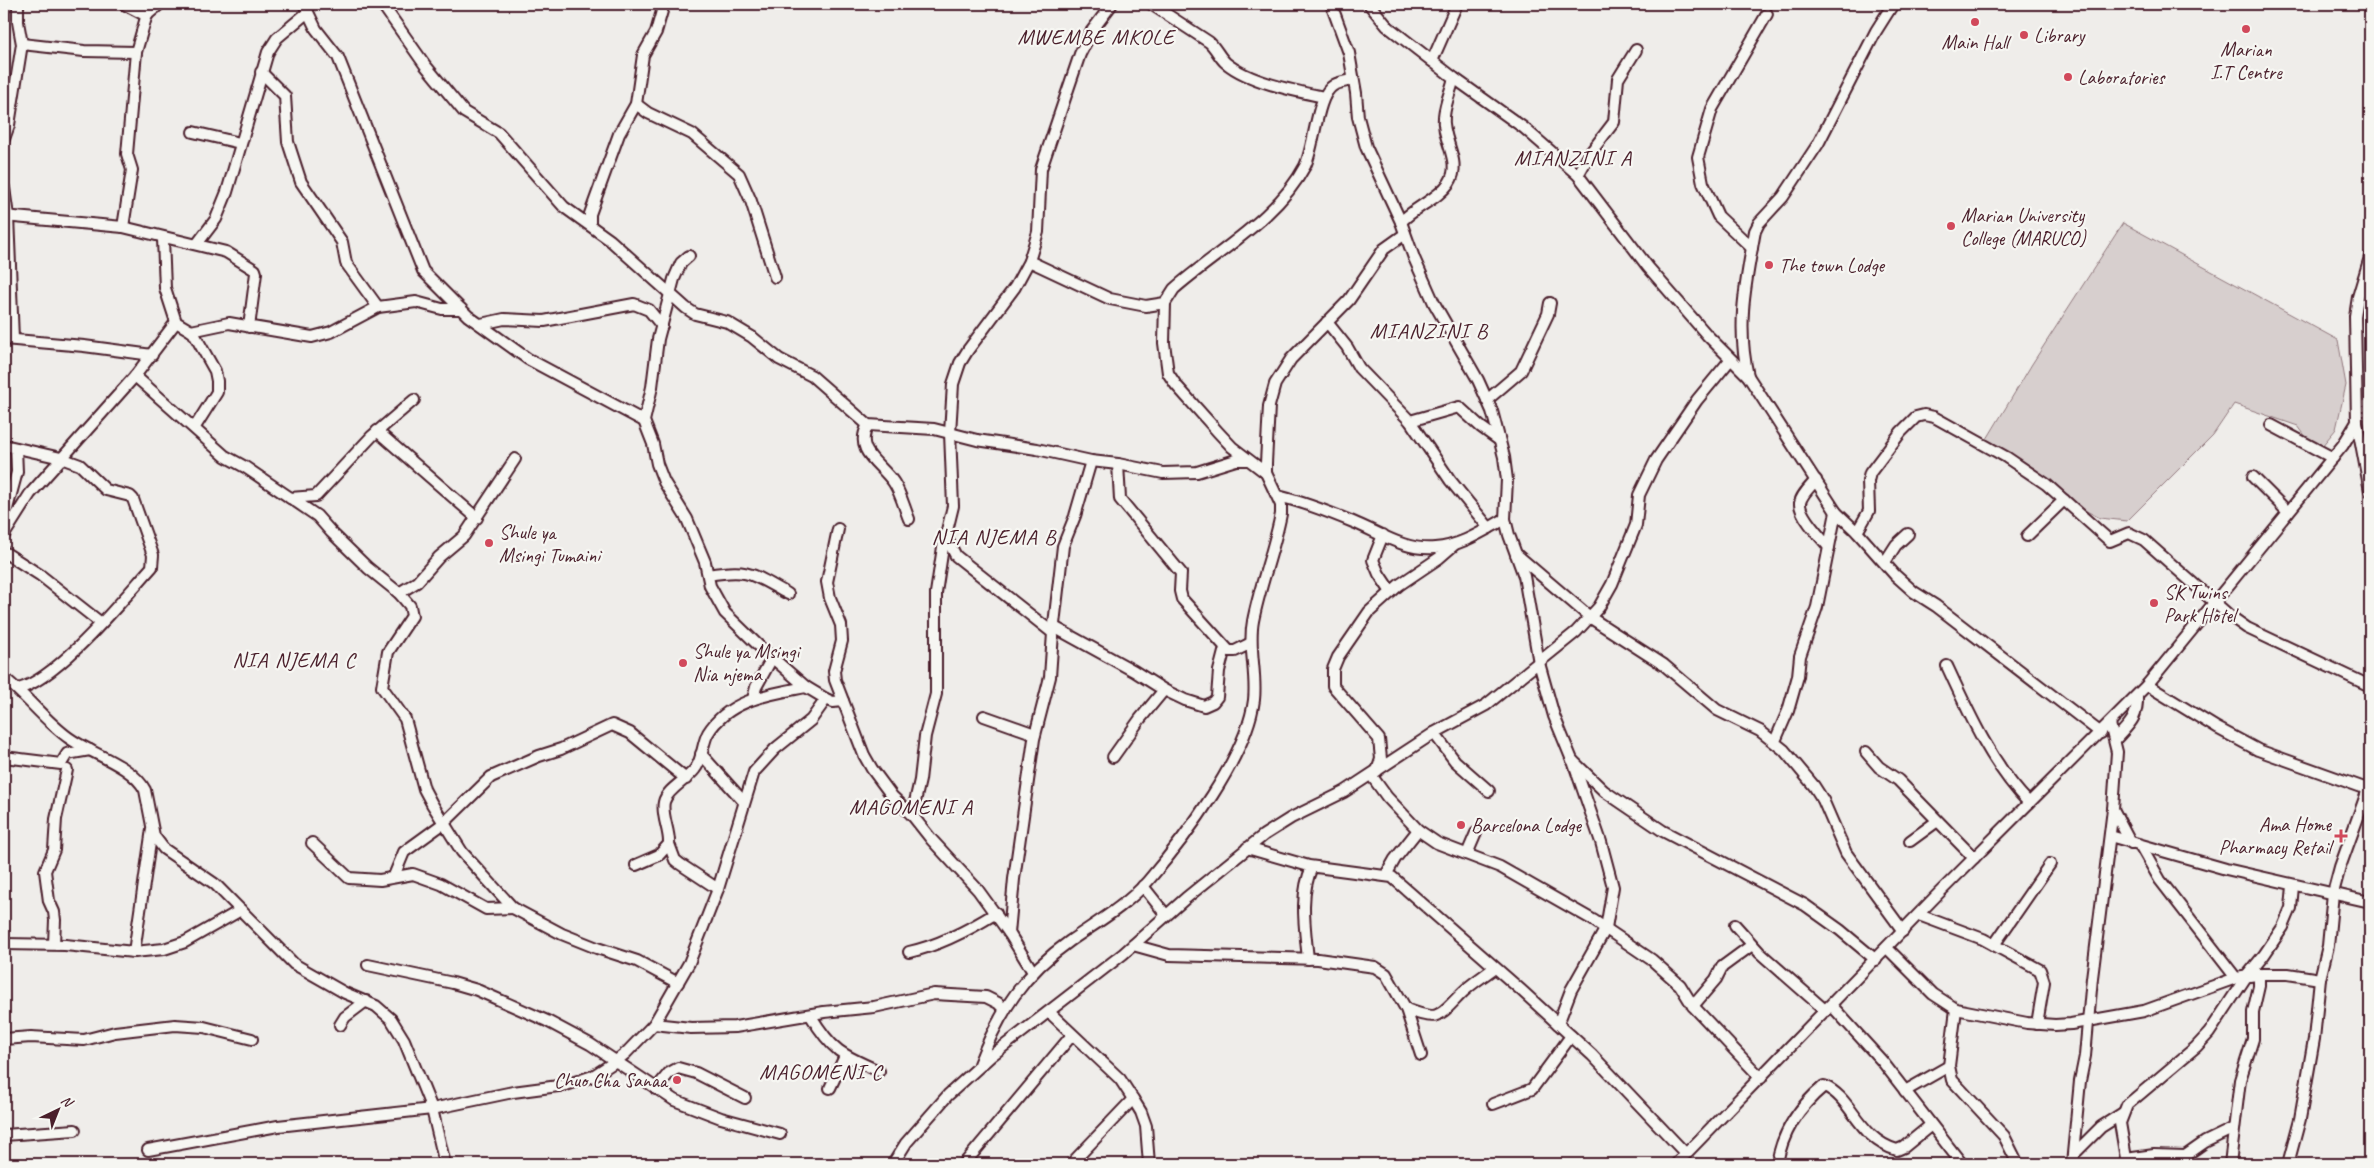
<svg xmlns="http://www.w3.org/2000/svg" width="2374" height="1168" font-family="Caveat,sans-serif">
	<rect width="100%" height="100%" fill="#efedea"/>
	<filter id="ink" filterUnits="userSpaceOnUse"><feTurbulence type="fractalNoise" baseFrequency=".02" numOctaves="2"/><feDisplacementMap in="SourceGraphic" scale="10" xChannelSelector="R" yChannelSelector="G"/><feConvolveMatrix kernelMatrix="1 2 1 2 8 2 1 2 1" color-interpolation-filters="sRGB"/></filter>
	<g filter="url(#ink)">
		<polygon fill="#d7cfce" stroke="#90777c" points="2123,223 2338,340 2346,385 2336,429 2317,452 2298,426 2234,404 2213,435 2127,521 2100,518 2049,492 1981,449 2032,364"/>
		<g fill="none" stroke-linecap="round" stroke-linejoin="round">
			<g stroke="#4a1f2b" stroke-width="14">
				<g id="minor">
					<polyline points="124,4 147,16"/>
					<polyline points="150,4 136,52 127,154 132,170 123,227 226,252 255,270 256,273 249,327"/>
					<polyline points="304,4 316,29 338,57 423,271 468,316 528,359 644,421"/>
					<polyline points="382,4 425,65 464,112 499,133 564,207 610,240 686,308 695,314 727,322 752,337 779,359 812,376 868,425 934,429 977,440 1037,449 1091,461 1118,464 1163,473 1197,472 1236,460 1248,460"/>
					<path d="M1151 4 1209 42C1216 48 1219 57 1226 63 1249 82 1295 91 1324 97"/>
					<polyline points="1331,4 1349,53 1356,93 1358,117 1366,147 1401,222 1414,258 1434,303 1478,380 1492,411 1504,457 1507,480 1505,519 1509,535 1524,576 1539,663 1554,716 1572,760 1604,791 1663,831 1805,905 1840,930 1876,960"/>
					<polyline points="1369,4 1387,26 1454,78 1524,128 1578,175 1648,267 1707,335 1748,376 1836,512 1857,532 1895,575 1914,592 1936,606 2101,733"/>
					<polyline points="147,15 160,4"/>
					<polyline points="22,44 84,51 136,52"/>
					<polyline points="1432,61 1457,4"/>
					<polyline points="261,72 285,96 288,142 301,182 342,242 346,263 378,307"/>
					<polyline points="636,104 648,113 692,134 739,174 751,201 775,277"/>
					<polyline points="193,132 240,143"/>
					<polyline points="4,139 9,125 22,44 18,22 18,4"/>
					<polyline points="1578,175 1591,152 1614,122 1618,79 1636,50"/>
					<polyline points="4,188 8,216 13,339"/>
					<polyline points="4,216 123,227"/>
					<path d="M1401 222C1415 207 1438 199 1449 183 1463 162 1441 139 1444 116 1445 104 1451 90 1454 78"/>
					<polyline points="590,225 590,214 619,134 636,104 643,55 656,32 664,4"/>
					<polyline points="163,239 165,288 176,322 193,332 215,371 217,381 217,392 195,427"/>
					<polyline points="197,244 216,219 227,192 268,52 277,38 308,12"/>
					<polyline points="1752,248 1718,216 1703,183 1698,157 1712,109 1767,14"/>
					<polyline points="689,256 681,263 674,279 658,339 652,387 644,421 653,444 657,464 664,482 687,519 705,562 710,586 725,613 760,647 806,687 826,699 833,702 843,701"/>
					<polyline points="1029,261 1110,299 1146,306 1165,303"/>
					<polyline points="1327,322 1347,347 1359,368 1410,421 1450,480 1489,528"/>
					<polyline points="481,324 504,319 544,321 634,304 649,310 662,326"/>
					<polyline points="191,331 229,323 312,337 331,332 378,307 416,302 442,309 461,309"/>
					<polyline points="4,339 84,346 152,355"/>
					<polyline points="135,376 225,456 245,467 317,516 331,532 368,568 399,593 410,606 412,616 388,652 382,687 405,719 424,789 432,804 462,852 513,908 562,934 597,948 637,961 678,983"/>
					<path d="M1748 376C1736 324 1746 282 1755 231L1759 223 1783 197 1818 144 1876 31 1893 4"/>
					<polyline points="1487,400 1521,371 1548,314 1550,303"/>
					<polyline points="1410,421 1459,407 1481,427 1499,440"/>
					<polyline points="2357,422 2370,491"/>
					<path d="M868 425C853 452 881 463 894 483 901 494 904 507 909 519"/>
					<polyline points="2271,425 2333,458"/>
					<polyline points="377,431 477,518"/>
					<path d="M4 445 61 458 80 465 106 490 130 496 133 499 153 555 152 567C123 599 58 679 18 689"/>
					<polyline points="1118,464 1120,499 1181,573 1180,591 1182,599 1229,651 1235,651 1251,643"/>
					<path d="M1266 473 1232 447 1218 432 1176 385 1168 373 1164 343 1165 303 1174 289C1217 251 1277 219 1305 166 1315 146 1316 95 1334 85 1340 82 1347 81 1353 80"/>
					<polyline points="2253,477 2288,512"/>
					<path d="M1816 480C1811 486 1801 495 1800 503 1799 515 1821 538 1829 547"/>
					<path d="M1278 496C1303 502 1329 512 1353 522 1380 533 1405 551 1435 548 1461 546 1483 531 1505 519"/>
					<polyline points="290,498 316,496 372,436 414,400"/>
					<polyline points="4,520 17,472 16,448"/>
					<polyline points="838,529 827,582 830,598 841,625 842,641 834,671 835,680 864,755 872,769 892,796 912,815 931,839 978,890 1009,933 1033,972"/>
					<polyline points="1857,532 1869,511 1868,481 1870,473 1901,432 1916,417 1924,415 1934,417 2006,457 2046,484 2110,541 2129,533 2144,540 2230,616 2247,628 2370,686"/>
					<polyline points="4,535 30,494 135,376 176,322"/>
					<polyline points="1383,535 1373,560 1379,574 1391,592"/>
					<polyline points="2027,536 2064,500"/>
					<polyline points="946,537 956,556 1053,633"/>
					<polyline points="4,552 40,575 101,623"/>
					<polyline points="1516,554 1591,618 1664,665 1717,710 1760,731 1784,750 1814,786 1823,800 1846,853 1903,931"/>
					<polyline points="1885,562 1896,545 1908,534"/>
					<path d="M708 575C750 568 752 574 788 594"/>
					<polyline points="399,593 417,582 439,557 464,536 515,459"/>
					<polyline points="1054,627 1134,671 1164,690 1185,700 1204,706 1213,702 1217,697 1219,671 1225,648"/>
					<path d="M1947 666C1969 714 1992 765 2029 803"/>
					<path d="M4 678C27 696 45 721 69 738 91 754 132 765 145 790L154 836 164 849 215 884 294 964 345 993 376 1006 391 1019 404 1040 432 1109 445 1164"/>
					<polyline points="2147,685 2217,728 2258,750 2370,790"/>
					<polyline points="753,699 756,687 772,658"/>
					<polyline points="984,716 1035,734"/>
					<polyline points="1434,733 1455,761 1489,791"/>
					<path d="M2115 740C2129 724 2138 719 2137 696"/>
					<polyline points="1775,741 1788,711 1798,676 1800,656 1817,607 1836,512"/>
					<polyline points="1866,752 1879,767 1898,780 1974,858"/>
					<polyline points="701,754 744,802"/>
					<polyline points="4,757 61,764 67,754 90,750"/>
					<polyline points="1113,757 1140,719 1164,690"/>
					<polyline points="1377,771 1381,759 1379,739 1333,686 1333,669 1338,657 1369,612 1399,585 1439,558 1454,545"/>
					<polyline points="1371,775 1387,797 1418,830 1437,843 1500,867 1593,920 1652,960 1680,985 1693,1006 1761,1078"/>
					<polyline points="2113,809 2131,843"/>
					<polyline points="912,815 920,780 925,736 936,694 936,593 943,547 953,506 950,433 953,384 960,363 968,350 1015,287 1029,261 1038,232 1041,169 1080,54 1091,32 1112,4"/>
					<polyline points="2110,836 2226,869 2370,902"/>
					<polyline points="1910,841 1936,822"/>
					<polyline points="312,843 349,878 380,880 413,874 441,884 486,909 513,908"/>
					<polyline points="669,844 675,860 680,864 718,889"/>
					<polyline points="2140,845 2160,880 2236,978"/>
					<polyline points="1247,848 1309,866 1392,877 1521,990 1592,1055 1686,1154"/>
					<polyline points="1467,854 1476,833"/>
					<path d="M636 865 659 855 669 844C670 831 661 815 664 802 667 789 687 780 695 769 703 759 702 744 708 733 729 699 771 694 806 687"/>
					<polyline points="1386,875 1395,859 1418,830"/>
					<polyline points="394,876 404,852 444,823 491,777 539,756 561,749 612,725 630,733 686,779"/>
					<polyline points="1143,886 1166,915"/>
					<polyline points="1919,915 1983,939 2040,970 2044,982 2037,1024"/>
					<polyline points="1735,925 1760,953 1826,1011"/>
					<polyline points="1009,933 1014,879 1034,739 1050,677 1053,633 1063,546 1075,516 1091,461"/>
					<polyline points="4,944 65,945 134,952 164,949 185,942 241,910"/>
					<polyline points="54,944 55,920 54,912 49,901 45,871 54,850 56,819 67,770"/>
					<polyline points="1133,945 1169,955 1318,959 1375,967 1386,974 1406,1009 1421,1055"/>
					<polyline points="1994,945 2050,864"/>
					<polyline points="1887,948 1933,994 1956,1009 2027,1023 2055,1025 2071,1024 2144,1011 2236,978 2263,974 2288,974 2320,979"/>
					<polyline points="134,952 152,829"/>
					<path d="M909 952C941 945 969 930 996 913"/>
					<path d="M1308 959C1305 928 1299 895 1312 867"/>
					<polyline points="368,965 453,983 477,990 547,1021 590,1044 674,1100 721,1118 780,1134"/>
					<polyline points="1693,1006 1716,979 1722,967 1752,945"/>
					<polyline points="1832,1006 1882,1061 1962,1164"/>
					<path d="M1406 1009C1441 1023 1439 1015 1463 992 1472 983 1484 976 1494 968"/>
					<polyline points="1956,1009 1949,1066 1952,1080 2004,1136 2018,1164"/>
					<polyline points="1049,1012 1120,1079 1133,1099 1141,1112 1146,1126 1149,1164"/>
					<path d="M811 1016C832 1051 842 1055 879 1071"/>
					<polyline points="654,1024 691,1028 735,1027 824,1012 874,1007 934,994 986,997 998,1003 1004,1009"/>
					<polyline points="1558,1024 1571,990 1606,928 1613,887 1601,842 1573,761"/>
					<polyline points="340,1025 345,1017 366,1001"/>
					<polyline points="4,1039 31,1037 84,1040 115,1032 175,1025 204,1027 252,1039"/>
					<path d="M979 1064C1000 1011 1023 974 1070 941 1096 923 1127 905 1148 881 1185 838 1247 756 1254 700 1257 673 1248 647 1253 621 1260 585 1274 550 1281 514V505L1266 473V463L1269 406 1275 384 1291 359 1349 300 1384 249 1405 234"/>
					<polyline points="830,1088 845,1056"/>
					<polyline points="656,1089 669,1073 678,1068 696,1073 745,1098"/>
					<polyline points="1905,1091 1949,1066"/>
					<polyline points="1493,1104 1532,1089 1571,1036"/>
					<polyline points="4,1135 75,1130"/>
					<polyline points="148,1150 278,1126 432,1109 513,1092 566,1085 593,1076 616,1061 626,1053 654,1024 689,963 718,889 754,772 775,749 811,720 826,699"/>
					<polyline points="2073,1155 2101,1127 2123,1113"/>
					<polyline points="2126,1159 2154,1155 2185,1156 2205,1142 2234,1128"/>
					<polyline points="893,1164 906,1143 948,1095 991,1056 1123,954 1186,898 1264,835 1291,818 1344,792 1434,733 1486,705 1576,632 1599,607 1612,584 1636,525 1639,495 1656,460 1697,400 1730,360"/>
					<polyline points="964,1164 1072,1035"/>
					<polyline points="1071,1164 1133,1099"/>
					<polyline points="1676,1164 1937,895 2147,685 2343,445 2357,422 2355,316 2358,297 2370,257"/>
					<path d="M1777 1164C1782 1132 1800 1106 1824 1086 1853 1098 1857 1138 1897 1150L1904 1147 1931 1125"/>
					<polyline points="2072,1164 2080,1081 2085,1056 2092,978 2113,809 2117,752 2110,724"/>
					<polyline points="2127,1164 2120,1123 2127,1105 2196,1047 2209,1033 2246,977 2264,955 2283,927 2291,908 2293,886"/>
					<polyline points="2230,1164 2240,1080 2253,1039 2253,1012 2259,986 2259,974"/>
					<polyline points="2288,1164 2300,1119 2314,1039 2320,979 2328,946 2333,893 2340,867 2370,784"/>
				</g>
			</g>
			<use href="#minor" stroke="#f6f6f2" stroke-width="10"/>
		</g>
	</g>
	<g fill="#d1495b" stroke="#f6f6f2" stroke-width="2">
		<circle cx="1975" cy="22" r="5"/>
		<circle cx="2246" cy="29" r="5"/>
		<circle cx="2024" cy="35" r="5"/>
		<circle cx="2068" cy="77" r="5"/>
		<circle cx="1951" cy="226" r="5"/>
		<circle cx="1769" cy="265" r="5"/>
		<circle cx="489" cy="543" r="5"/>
		<circle cx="2154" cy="603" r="5"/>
		<circle cx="683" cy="663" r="5"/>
		<circle cx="1461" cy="825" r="5"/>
		<path d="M2338.5 828.5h5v5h5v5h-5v5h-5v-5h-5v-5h5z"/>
		<circle cx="677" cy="1080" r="5"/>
	</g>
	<g text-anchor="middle" stroke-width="4.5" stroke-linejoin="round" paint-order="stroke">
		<g font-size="20" fill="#4a1f2b" stroke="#f6f6f2" text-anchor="start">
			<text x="2034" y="42">Library</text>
			<text x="1975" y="49" text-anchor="middle">Main Hall</text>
			<text x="2246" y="56" text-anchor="middle">Marian<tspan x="2246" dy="23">I.T Centre</tspan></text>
			<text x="2078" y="84">Laboratories</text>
			<text x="1961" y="222">Marian University<tspan x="1961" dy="23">College (MARUCO)</tspan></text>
			<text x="1779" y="272">The town Lodge</text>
			<text x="499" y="539">Shule ya<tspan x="499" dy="23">Msingi Tumaini</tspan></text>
			<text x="2164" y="599">SK Twins<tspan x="2164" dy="23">Park Hotel</tspan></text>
			<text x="693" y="658">Shule ya Msingi<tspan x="693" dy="23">Nia njema</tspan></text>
			<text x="2331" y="831" text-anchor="end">Ama Home<tspan x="2331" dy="23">Pharmacy Retail</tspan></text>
			<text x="1471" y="832">Barcelona Lodge</text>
			<text x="667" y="1087" text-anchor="end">Chuo Cha Sanaa</text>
		</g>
		<g font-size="22" letter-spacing="1" fill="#4a1f2b" stroke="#f6f6f2">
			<text x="1096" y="44">MWEMBE MKOLE</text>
			<text x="1573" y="165">MIANZINI A</text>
			<text x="1429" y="338">MIANZINI B</text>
			<text x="994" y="544">NIA NJEMA B</text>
			<text x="294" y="667">NIA NJEMA C</text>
			<text x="911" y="814">MAGOMENI A</text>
			<text x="821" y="1079">MAGOMENI C</text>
		</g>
	</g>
	<rect width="2374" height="1168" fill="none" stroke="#f6f6f2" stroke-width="20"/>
	<rect x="10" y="10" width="2354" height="1148" fill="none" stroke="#4a1f2b" stroke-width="2" filter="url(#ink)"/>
	<g transform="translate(58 1110) rotate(43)" stroke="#f6f6f2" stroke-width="4" paint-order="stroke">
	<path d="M0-4L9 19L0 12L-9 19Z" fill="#4a1f2b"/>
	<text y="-8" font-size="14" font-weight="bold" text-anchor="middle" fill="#4a1f2b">N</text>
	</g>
</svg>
